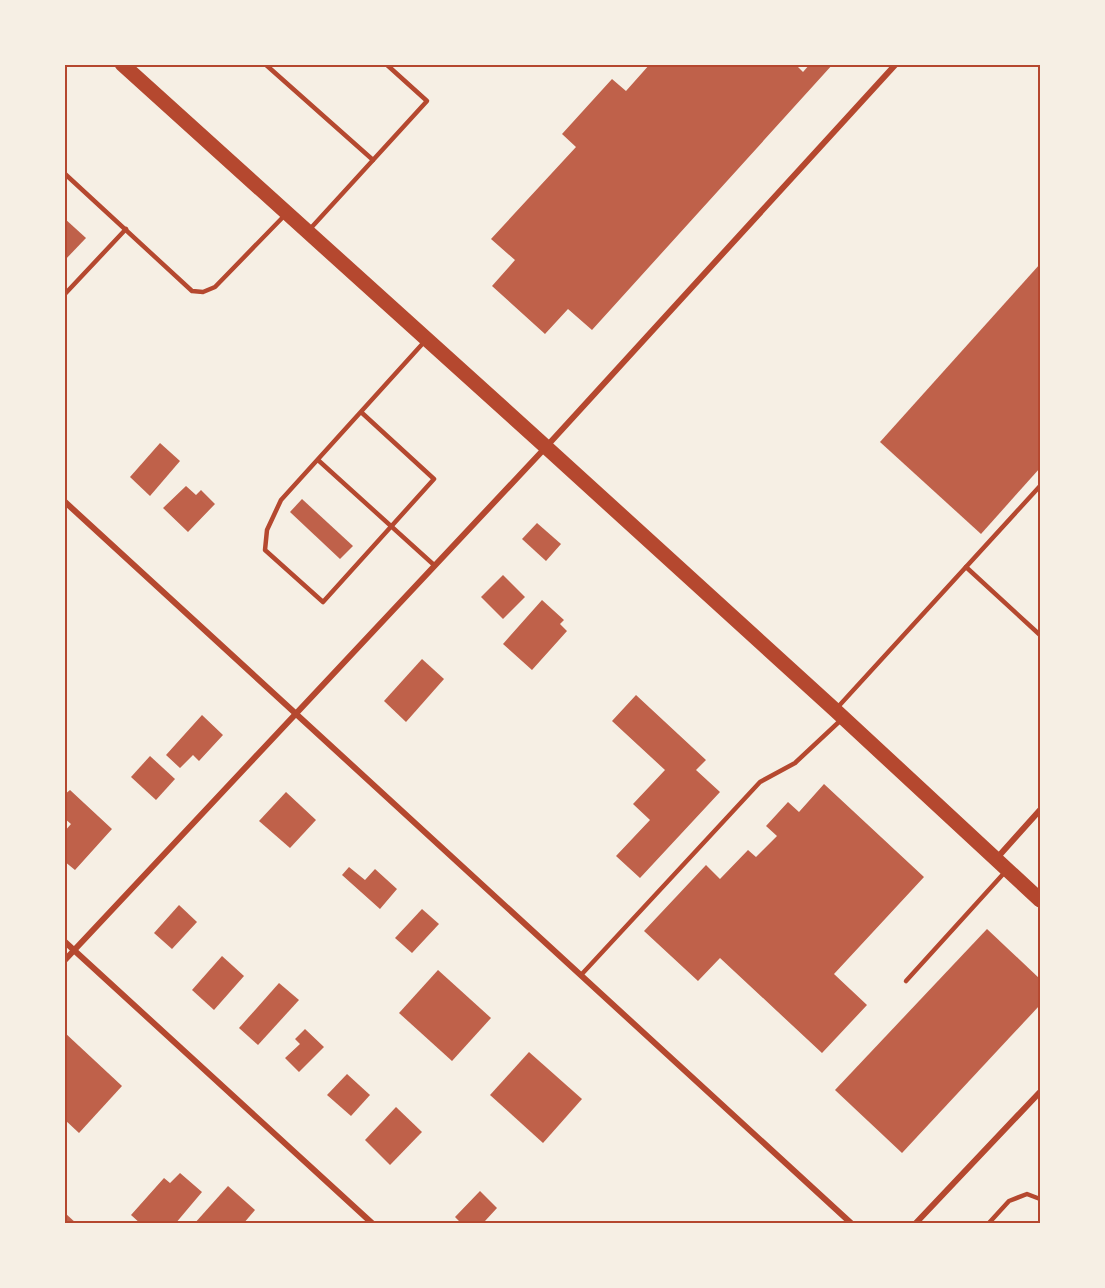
<svg xmlns="http://www.w3.org/2000/svg" width="1105" height="1288" font-family="Mulish,sans-serif">
	<rect width="100%" height="100%" fill="#f6efe4"/>
	<g fill="#bf614a">
		<polygon points="650,64 795,64 803,72 810,64 833,64 592,330 568,309 545,334 492,286 515,260 491,239 576,147 562,134 612,79 626,91"/>
		<polygon points="64,218 86,238 64,261"/>
		<polygon points="1040,264 1040,468 981,534 880,442"/>
		<polygon points="160,443 180,461 150,496 130,477"/>
		<polygon points="186,486 196,495 201,490 215,504 188,532 163,508"/>
		<polygon points="302,499 353,546 340,559 290,512"/>
		<polygon points="537,523 561,544 546,561 522,539"/>
		<polygon points="503,575 525,597 503,619 481,597"/>
		<polygon points="542,600 564,620 560,624 567,631 532,670 503,644"/>
		<polygon points="422,659 444,679 406,722 384,701"/>
		<polygon points="636,695 706,760 696,770 720,792 640,878 616,856 650,820 633,804 665,770 612,721"/>
		<polygon points="202,715 223,735 199,761 193,755 180,768 166,755"/>
		<polygon points="150,756 175,779 156,800 131,777"/>
		<polygon points="824,784 924,877 834,974 867,1005 822,1053 720,958 698,981 644,931 706,865 720,879 748,850 756,857 777,836 766,826 788,802 799,812"/>
		<polygon points="70,790 112,829 75,870 64,861 64,832 71,824 64,818 64,795"/>
		<polygon points="286,792 316,820 290,848 259,821"/>
		<polygon points="349,867 365,880 375,869 397,889 380,909 342,875"/>
		<polygon points="179,905 197,922 172,949 154,933"/>
		<polygon points="422,909 439,924 412,953 395,938"/>
		<polygon points="987,929 1040,979 1040,1005 902,1153 835,1090"/>
		<polygon points="222,956 244,976 214,1010 192,990"/>
		<polygon points="438,970 491,1018 452,1061 399,1013"/>
		<polygon points="279,983 299,1000 258,1045 239,1028"/>
		<polygon points="305,1029 324,1047 299,1072 285,1058 300,1044 295,1039"/>
		<polygon points="64,1032 122,1086 79,1133 64,1119"/>
		<polygon points="529,1052 582,1099 543,1143 490,1095"/>
		<polygon points="347,1074 370,1095 351,1116 327,1095"/>
		<polygon points="396,1107 422,1132 390,1165 365,1140"/>
		<polygon points="180,1173 202,1192 175,1224 141,1224 131,1215 164,1178 170,1183"/>
		<polygon points="228,1186 255,1210 243,1224 194,1224"/>
		<polygon points="480,1191 497,1208 485,1221 488,1224 462,1224 455,1217"/>
		<polygon points="65,1213 77,1224 64,1224"/>
	</g>
	<g fill="none" stroke-linecap="round" stroke-linejoin="round">
		<g stroke="#b5482f" stroke-width="4.5">
			<polyline points="265,64 373,160"/>
			<polyline points="64,173 192,291 203,292 215,287 285,215"/>
			<polyline points="310,229 427,101 386,64"/>
			<polyline points="64,295 126,229"/>
			<polyline points="361,412 434,479 323,602 265,550 267,530 281,500 425,341"/>
			<polyline points="318,460 434,565"/>
			<polyline points="966,567 1040,635"/>
			<polyline points="837,708 1040,486"/>
			<polyline points="581,975 760,782 795,763 841,720"/>
			<polyline points="906,981 1005,872"/>
			<polyline points="988,1224 1009,1201 1027,1194 1040,1199"/>
		</g>
		<g stroke="#b5482f" stroke-width="6">
			<polyline points="64,501 852,1224"/>
			<polyline points="997,858 1040,810"/>
			<polyline points="64,941 373,1224"/>
			<polyline points="64,961 546,447 896,64"/>
			<polyline points="915,1224 1040,1092"/>
		</g>
		<polyline stroke="#b5482f" stroke-width="15" points="122,64 546,447 835,710 1040,900"/>
	</g>
	<rect width="1105" height="1288" fill="none" stroke="#f6efe4" stroke-width="132"/>
	<rect x="66" y="66" width="973" height="1156" fill="none" stroke="#b5482f" stroke-width="2"/>
</svg>
